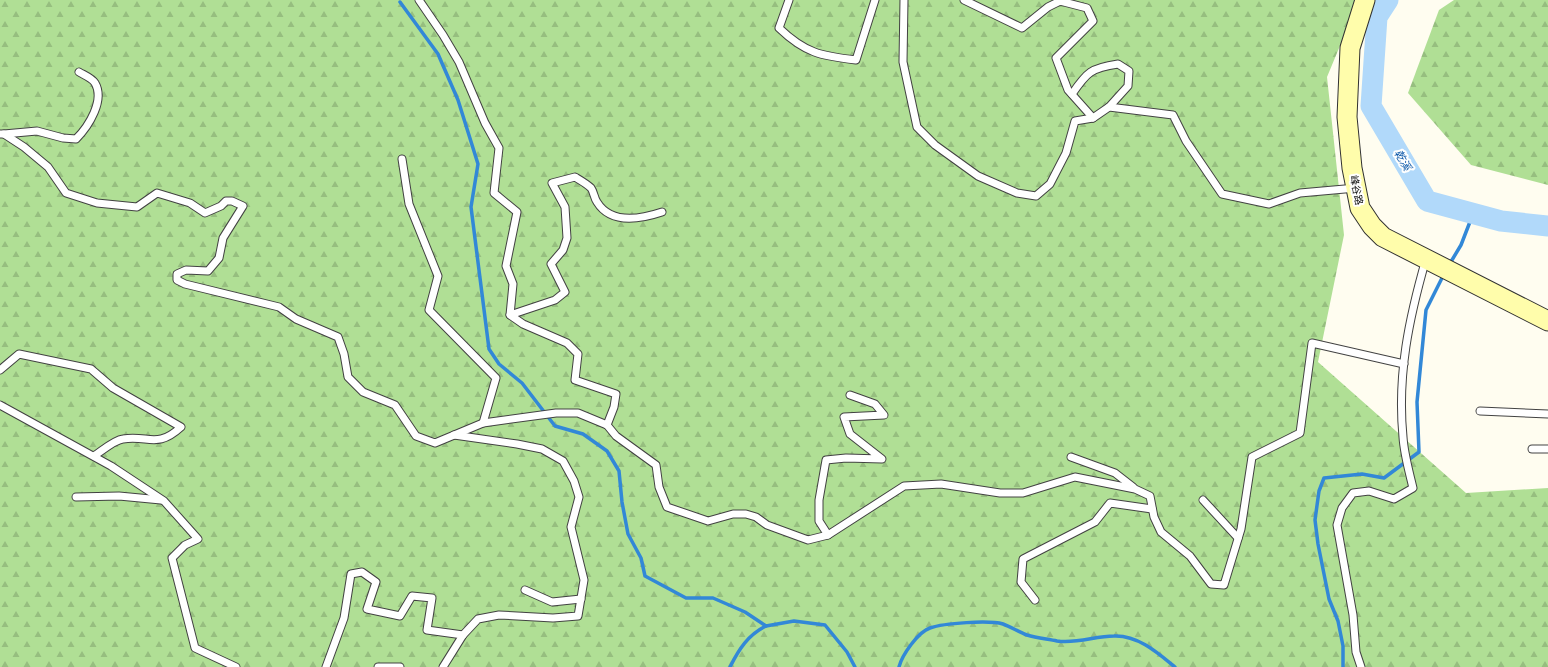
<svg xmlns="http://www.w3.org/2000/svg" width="1548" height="667" font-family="'Source Serif 4','Noto Sans TC',serif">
	<defs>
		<pattern id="forest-firs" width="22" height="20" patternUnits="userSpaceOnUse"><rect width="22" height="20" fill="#b0df95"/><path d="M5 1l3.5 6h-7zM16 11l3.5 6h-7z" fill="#96be7f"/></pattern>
	</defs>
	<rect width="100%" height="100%" fill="#fffdf0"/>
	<g fill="url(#forest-firs)">
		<polygon points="0,0 1359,0 1327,77 1344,235 1318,362 1466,493 1548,488 1548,667 0,667"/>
		<polygon points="1454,0 1548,0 1548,185 1471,165 1408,93 1439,10"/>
	</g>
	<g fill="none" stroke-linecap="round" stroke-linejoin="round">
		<g stroke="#3288d7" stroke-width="3.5">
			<polyline points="400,2 438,54 458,100 478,164 471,207 489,349 499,364 522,383 555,426 583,434 607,451 619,471 622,502 628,534 641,558 645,576 686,598 713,598 745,612 766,626 794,621 825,625 847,652 855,667"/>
			<polyline points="1449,265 1461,245 1473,214"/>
			<path d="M730 667C739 649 748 635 766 626"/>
			<path d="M899 667C902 655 918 632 930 628 944 623 989 620 1003 624 1011 627 1019 632 1027 635 1037 638 1048 639 1057 641 1077 644 1095 636 1114 636 1138 635 1158 653 1175 667"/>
			<polyline points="1343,667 1343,646 1338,621 1329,599 1318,544 1315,520 1319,491 1324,478 1362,474 1384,478 1419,452 1417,402 1426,310 1444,274"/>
		</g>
		<polyline stroke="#b1d9fa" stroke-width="21" points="1388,0 1377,17 1371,106 1427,201 1501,221 1548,226"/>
		<g stroke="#424242" stroke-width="9">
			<g id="lane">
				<polyline points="419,0 443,35 459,62 485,123 499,148 494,193 517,212 506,266 513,284 510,315 523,324 567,343 578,354 575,380 616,394 614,407 607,425"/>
				<path d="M789 0 779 28C805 53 821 56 856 60L875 0"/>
				<polyline points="904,0 903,62 917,127 935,145 978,176 1017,193 1036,196 1050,184 1066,153 1075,121 1093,118"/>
				<polyline points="964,0 1022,28 1048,7 1060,1 1087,8 1093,21 1056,58 1068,90 1093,118 1109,107 1173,115 1186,141 1222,194 1269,204 1300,193 1356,188"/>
				<path d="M1072 94C1087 72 1091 68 1118 64L1129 71 1128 86 1109 107"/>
				<polyline points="0,134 4,134 24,147 48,167 66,193 97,203 137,207 157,193 190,203 205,213 221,206 226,201 232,201 243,206 223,238 219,258 208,271 186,270 177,274 177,280 185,284 279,307 296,319 338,337 344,354 348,377 363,392 395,405 416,436 435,443 483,423 556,413 578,413 607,425 616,436 656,465 659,487 667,507 708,521 733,514 746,514 756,517 767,525 808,540 828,535 904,486 941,484 1000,493 1023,493 1075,477 1135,489 1150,496 1154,517 1161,532 1190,556 1211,584 1224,585 1241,529 1252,457 1300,433 1312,343 1404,364"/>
				<path d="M4 134 37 131 63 138 76 139C89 126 105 100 95 83 92 78 84 75 79 72"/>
				<polyline points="402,159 409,204 438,276 429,310 496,378 483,423"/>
				<path d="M510 315 555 300 565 292 551 264 563 250 567 238 565 207 552 183 575 177C580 180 587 184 591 188 594 192 594 198 597 202 611 225 641 219 662 212"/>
				<path d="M0 370 19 354 91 369 113 388 181 427C157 449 149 435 123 439 114 440 102 451 94 456"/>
				<polyline points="0,405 111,466 164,501 198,539 185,545 172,558 195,648 236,667"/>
				<polyline points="1480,411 1548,414"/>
				<polyline points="1532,449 1548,449"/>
				<polyline points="1071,457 1115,473 1133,487"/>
				<polyline points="76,497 119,496 161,500"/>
				<polyline points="1203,500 1238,538"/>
				<polyline points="828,535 819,521 819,500 826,460 846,458 882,459 850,434 844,417 884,415 875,404 850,395"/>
				<polyline points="525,590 552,602 581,599"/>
				<polyline points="1035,600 1021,582 1023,559 1095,522 1110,503 1152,509"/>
				<polyline points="326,667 344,618 351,574 362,572 376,582 367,609 400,616 412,596 432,598 427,630 463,635"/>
				<polyline points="378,667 400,667"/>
				<polyline points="443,667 463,635 478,619 499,615 553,618 578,616 584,580 571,527 579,497 574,481 563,461 542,449 517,444 454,435"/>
				<path d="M1361 667 1356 652 1353 615 1337 525 1342 508 1353 493 1369 491 1394 499 1413 488C1409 471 1404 454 1403 437 1397 375 1409 318 1426 259"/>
			</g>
		</g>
		<g stroke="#313131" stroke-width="21">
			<polyline id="secondary" points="1365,0 1350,48 1347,117 1352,168 1360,208 1372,226 1383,237 1548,321"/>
		</g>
		<use href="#lane" stroke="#fff" stroke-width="7"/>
		<use href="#secondary" stroke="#fffdab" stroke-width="19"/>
	</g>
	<g text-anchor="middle" stroke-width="4" stroke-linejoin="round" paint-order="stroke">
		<g font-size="10" fill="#0f0f0f" stroke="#fff">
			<text transform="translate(1357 190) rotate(79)" y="4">峰谷路</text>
		</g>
		<g font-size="11" font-style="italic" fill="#0e59aa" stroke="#fff">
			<text transform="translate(1403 160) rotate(60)" y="4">乾溪</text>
		</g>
	</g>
</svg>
